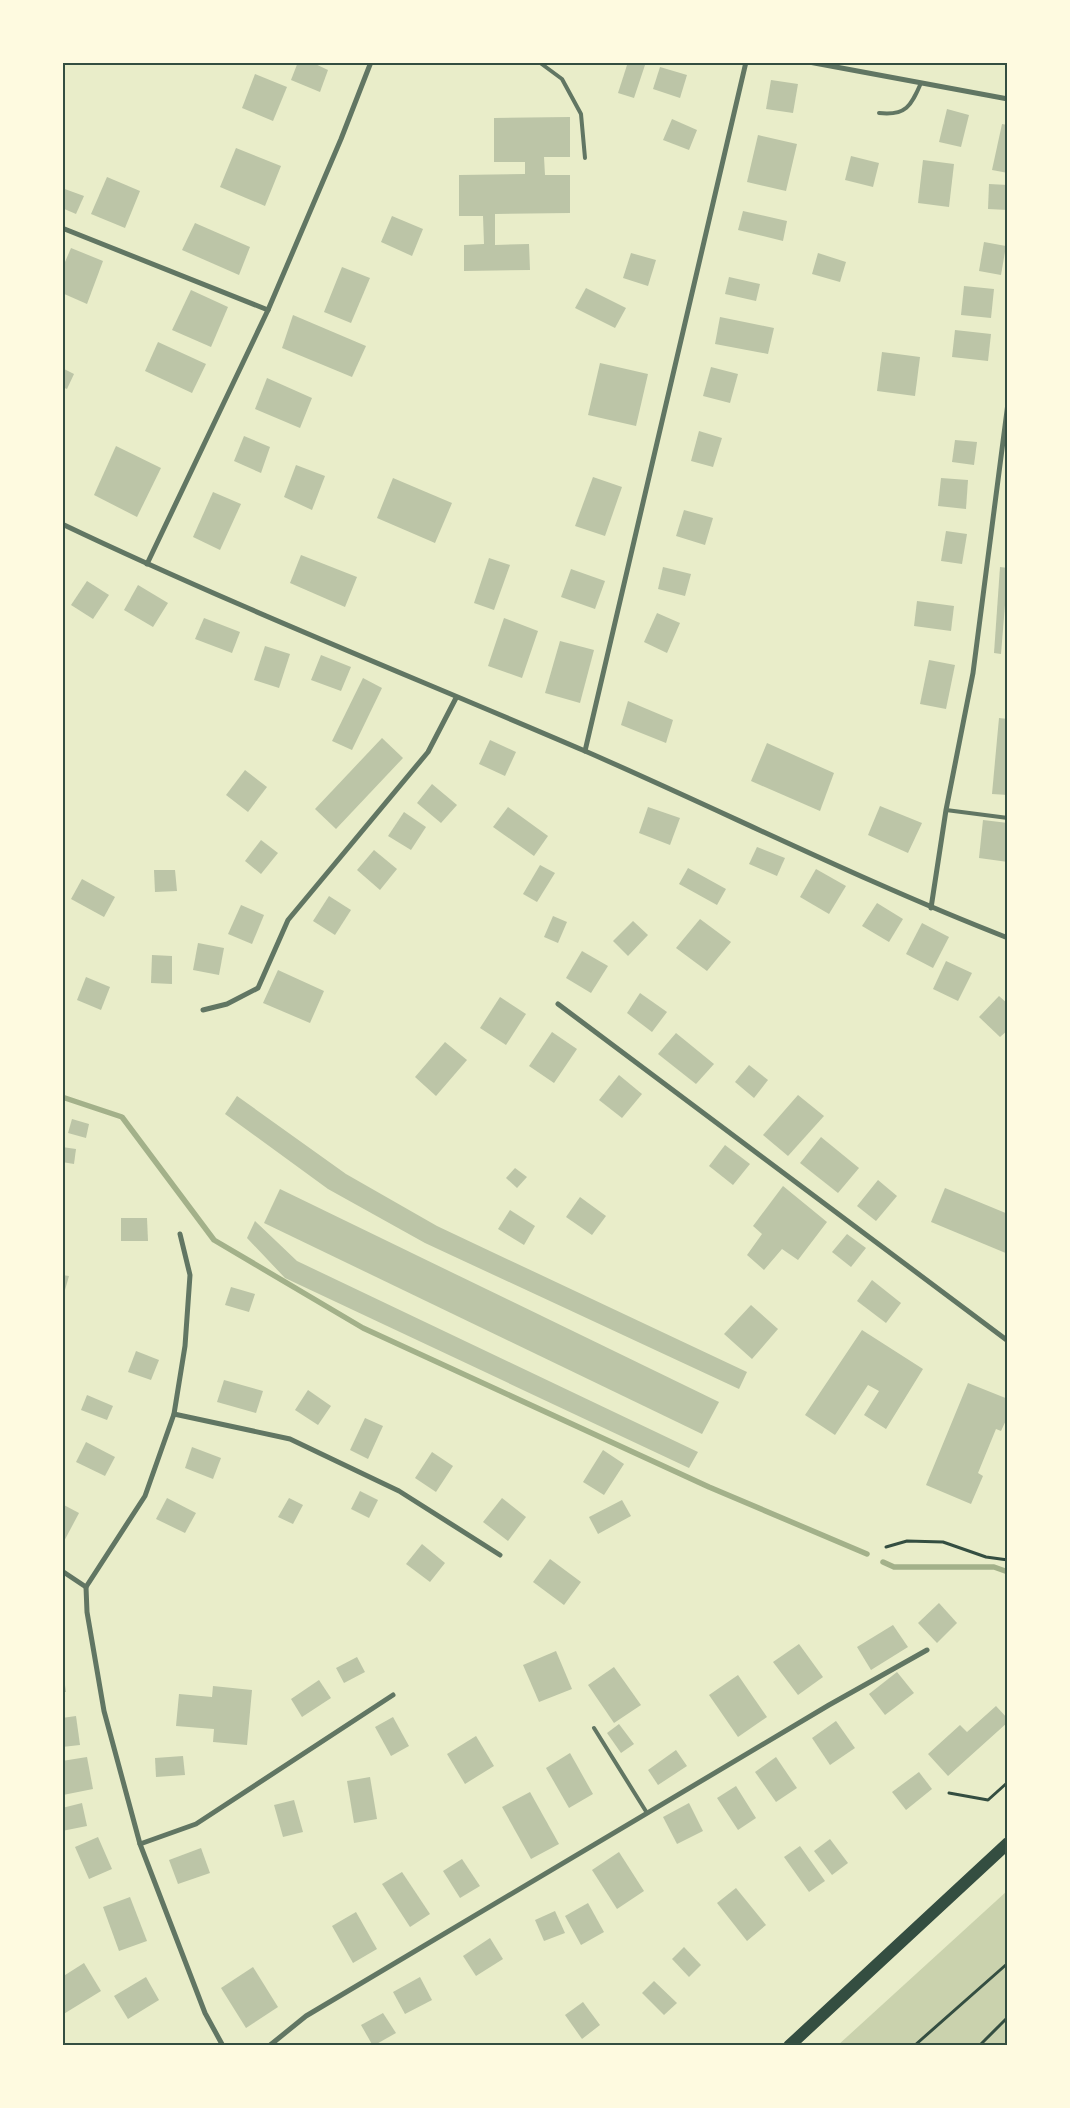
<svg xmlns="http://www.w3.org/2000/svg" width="1070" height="2108" font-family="Roboto,sans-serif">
	<rect width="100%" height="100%" fill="#e9edc9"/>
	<polygon fill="#cad2ad" points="1007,1891 1007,2045 837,2046"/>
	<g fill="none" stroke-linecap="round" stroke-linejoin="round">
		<g stroke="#a3b18a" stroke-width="5.5">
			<polyline points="62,1097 122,1117 214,1240 363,1328 709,1487 867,1554"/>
			<polyline points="883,1562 894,1567 994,1567 1008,1572"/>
		</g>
	</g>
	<g fill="#bcc5a7">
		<polygon points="298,62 311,62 328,70 320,92 291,80"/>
		<polygon points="628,62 646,62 634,98 618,93"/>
		<polygon points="660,67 687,75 680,98 653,89"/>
		<polygon points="255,74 287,87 273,121 242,108"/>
		<polygon points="771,80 798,84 793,113 766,109"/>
		<polygon points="947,109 969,115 961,147 939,142"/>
		<polygon points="570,117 570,157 544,157 545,175 570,175 570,213 495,214 495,245 529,244 530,270 464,271 464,245 484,244 483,216 459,216 459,175 525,174 525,162 494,162 494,118"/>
		<polygon points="672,119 697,130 689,150 663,140"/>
		<polygon points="1002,124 1008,125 1008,173 992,170"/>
		<polygon points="758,135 797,144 786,191 747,182"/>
		<polygon points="236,148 281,166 265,206 220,187"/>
		<polygon points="851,156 879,163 873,187 845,180"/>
		<polygon points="923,160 954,164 949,207 918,203"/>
		<polygon points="107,177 140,191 125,228 91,214"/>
		<polygon points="989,184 1008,185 1008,210 988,209"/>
		<polygon points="62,188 84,196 76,214 62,208"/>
		<polygon points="743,211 787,221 783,241 738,230"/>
		<polygon points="392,216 423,229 412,256 381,242"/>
		<polygon points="195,223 250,247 239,275 182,250"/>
		<polygon points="984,242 1006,246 1001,275 979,271"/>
		<polygon points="71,248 103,261 87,304 62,293 62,269"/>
		<polygon points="631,253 656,260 648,286 623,278"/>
		<polygon points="818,253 846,262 840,282 812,274"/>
		<polygon points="342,267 370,278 351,323 324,312"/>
		<polygon points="729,277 760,284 756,301 725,294"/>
		<polygon points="964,286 994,289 991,318 961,315"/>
		<polygon points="586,288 626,308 615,328 575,308"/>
		<polygon points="191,290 228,307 211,347 172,330"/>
		<polygon points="293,315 366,346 352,377 282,348"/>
		<polygon points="720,317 774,328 768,354 715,344"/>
		<polygon points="955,330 991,334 988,361 952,357"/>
		<polygon points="158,342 206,364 192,393 145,371"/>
		<polygon points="882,352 920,357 915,396 877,391"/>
		<polygon points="600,363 648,374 636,426 588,415"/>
		<polygon points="711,367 738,374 730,403 703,396"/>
		<polygon points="62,368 74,374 67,389 62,387"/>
		<polygon points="267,378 312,398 300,428 255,409"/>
		<polygon points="699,431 722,438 713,467 691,461"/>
		<polygon points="244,436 270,447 261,473 234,461"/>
		<polygon points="955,440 977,442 974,465 952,462"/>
		<polygon points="116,446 161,468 137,517 94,495"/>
		<polygon points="296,465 325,476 312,510 284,497"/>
		<polygon points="593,477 622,487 605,536 575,526"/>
		<polygon points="393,478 452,503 435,543 377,518"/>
		<polygon points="941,478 968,480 966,509 938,506"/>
		<polygon points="213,492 241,504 220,550 193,537"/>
		<polygon points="684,510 713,518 705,545 676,536"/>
		<polygon points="946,531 967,534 962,564 941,561"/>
		<polygon points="301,555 357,577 345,607 290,583"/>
		<polygon points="489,558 510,565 494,610 474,603"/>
		<polygon points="663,567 691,574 685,596 658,589"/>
		<polygon points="1000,567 1008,568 1001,654 994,653"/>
		<polygon points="571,569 605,581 595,609 561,597"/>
		<polygon points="87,581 109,595 93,619 71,605"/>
		<polygon points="138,585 168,603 153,627 124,610"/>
		<polygon points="917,601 954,606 951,631 914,626"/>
		<polygon points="657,613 680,623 667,653 644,642"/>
		<polygon points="204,618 240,632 232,653 195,639"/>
		<polygon points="504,618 538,631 522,678 488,666"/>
		<polygon points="560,641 594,650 580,703 545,693"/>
		<polygon points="265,646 290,654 279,688 254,680"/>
		<polygon points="321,655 351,667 341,691 311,680"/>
		<polygon points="929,660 955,665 946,709 920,704"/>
		<polygon points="363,678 382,688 352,750 332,741"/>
		<polygon points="628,701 673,720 666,743 621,725"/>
		<polygon points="999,718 1008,719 1008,795 992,794"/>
		<polygon points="382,738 403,758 336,829 315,809"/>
		<polygon points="490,740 516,752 505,776 479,764"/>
		<polygon points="767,743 834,773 820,811 751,781"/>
		<polygon points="245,770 267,787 248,812 226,795"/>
		<polygon points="432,784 457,805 441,823 417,803"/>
		<polygon points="880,806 922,823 908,853 868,835"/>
		<polygon points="508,807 548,836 534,856 493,827"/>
		<polygon points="648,807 680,818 670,845 639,833"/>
		<polygon points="404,812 426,827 411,850 388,836"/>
		<polygon points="983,820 1008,823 1008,862 979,858"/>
		<polygon points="261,840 278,853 261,874 245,861"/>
		<polygon points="757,847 785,858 777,876 749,864"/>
		<polygon points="374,850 397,869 380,890 357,870"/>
		<polygon points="540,865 555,873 537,902 523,894"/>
		<polygon points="688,868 726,889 717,905 679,884"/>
		<polygon points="816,869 846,886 829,914 800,897"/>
		<polygon points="154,870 175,870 177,891 155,892"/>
		<polygon points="82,879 115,897 104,917 71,899"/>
		<polygon points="329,896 351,910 335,935 313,921"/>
		<polygon points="877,903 903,919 889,942 862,926"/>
		<polygon points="241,905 264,915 252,944 228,934"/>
		<polygon points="553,916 567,922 558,943 544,937"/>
		<polygon points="700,919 731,942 707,971 676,948"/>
		<polygon points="633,921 648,935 628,956 613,941"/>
		<polygon points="922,923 949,937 933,968 906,954"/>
		<polygon points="198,943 224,948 219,975 193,970"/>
		<polygon points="582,951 608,966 591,993 566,978"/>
		<polygon points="152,955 172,956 172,984 151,983"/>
		<polygon points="946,961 972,973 958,1001 933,989"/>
		<polygon points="278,970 324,991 310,1023 263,1003"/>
		<polygon points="86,977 110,987 101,1010 77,1000"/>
		<polygon points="640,993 667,1012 652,1032 627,1013"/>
		<polygon points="999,996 1008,1004 1008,1030 1000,1037 979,1017"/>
		<polygon points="500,997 526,1014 506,1045 480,1028"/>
		<polygon points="552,1032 577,1049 554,1083 529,1066"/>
		<polygon points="676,1033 714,1064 696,1084 658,1054"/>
		<polygon points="445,1042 467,1060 436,1096 415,1077"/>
		<polygon points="749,1065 768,1080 754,1098 735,1082"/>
		<polygon points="619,1075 642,1094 622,1118 599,1100"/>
		<polygon points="798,1095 824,1116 788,1156 763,1135"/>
		<polygon points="237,1096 346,1174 437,1226 747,1372 739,1389 425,1243 328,1189 225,1114"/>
		<polygon points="72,1119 89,1124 86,1138 68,1133"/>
		<polygon points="821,1137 859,1168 838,1193 800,1163"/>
		<polygon points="725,1145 750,1164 733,1185 709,1166"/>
		<polygon points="62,1147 76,1149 74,1164 62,1162"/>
		<polygon points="515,1168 527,1177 517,1188 506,1178"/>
		<polygon points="878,1180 897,1196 876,1221 857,1206"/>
		<polygon points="783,1186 827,1222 798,1260 782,1249 764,1270 747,1255 762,1234 753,1226"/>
		<polygon points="945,1188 1008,1214 1008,1254 931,1222"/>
		<polygon points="280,1189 719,1402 702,1434 264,1223"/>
		<polygon points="580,1197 606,1216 592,1235 566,1217"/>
		<polygon points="510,1210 535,1226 524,1245 498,1229"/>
		<polygon points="121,1218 147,1218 148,1241 121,1241"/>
		<polygon points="255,1221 297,1261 698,1452 689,1468 285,1278 247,1238"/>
		<polygon points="847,1234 866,1248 851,1267 832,1252"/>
		<polygon points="62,1275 69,1276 65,1290 62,1289"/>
		<polygon points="872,1280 901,1303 886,1323 857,1301"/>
		<polygon points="231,1287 255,1294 249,1312 225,1305"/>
		<polygon points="751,1305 778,1329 752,1359 724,1334"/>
		<polygon points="862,1330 923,1369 886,1429 864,1415 879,1391 868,1385 835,1435 805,1415"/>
		<polygon points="136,1351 159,1360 151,1380 128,1372"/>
		<polygon points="224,1380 263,1391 256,1413 217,1402"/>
		<polygon points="968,1383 1008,1399 1008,1416 1001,1431 996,1429 978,1473 983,1476 971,1504 926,1485"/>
		<polygon points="308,1390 331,1406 318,1425 295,1410"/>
		<polygon points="87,1395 113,1406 107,1420 81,1410"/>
		<polygon points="365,1418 383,1426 368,1459 350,1450"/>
		<polygon points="86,1442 115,1457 105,1476 76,1462"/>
		<polygon points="192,1447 221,1458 213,1479 185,1468"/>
		<polygon points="603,1450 624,1464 604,1495 583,1482"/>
		<polygon points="432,1452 453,1466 436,1492 415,1478"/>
		<polygon points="360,1491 378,1500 369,1518 351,1509"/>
		<polygon points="167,1498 196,1513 185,1533 156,1519"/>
		<polygon points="289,1498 303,1505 293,1524 278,1517"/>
		<polygon points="502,1498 526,1517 508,1541 483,1522"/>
		<polygon points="622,1500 631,1516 598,1534 589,1517"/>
		<polygon points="62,1504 79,1513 62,1545"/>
		<polygon points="422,1544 445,1563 430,1582 406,1564"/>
		<polygon points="550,1559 581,1582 564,1605 533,1582"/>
		<polygon points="939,1603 957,1623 937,1643 918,1623"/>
		<polygon points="893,1625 908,1647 871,1670 857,1647"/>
		<polygon points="799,1644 823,1677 798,1695 773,1662"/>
		<polygon points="556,1651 572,1689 539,1702 523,1665"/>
		<polygon points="357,1657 365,1672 344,1683 336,1668"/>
		<polygon points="62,1665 66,1692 62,1692"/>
		<polygon points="614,1667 641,1705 614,1723 588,1685"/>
		<polygon points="897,1672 914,1693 885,1715 869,1694"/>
		<polygon points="738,1675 767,1717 738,1737 709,1695"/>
		<polygon points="319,1680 331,1698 302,1717 291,1699"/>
		<polygon points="213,1686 252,1690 247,1745 213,1742 214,1729 176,1726 179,1694 212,1697"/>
		<polygon points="996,1706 1008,1719 1008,1722 948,1776 928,1754 960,1725 967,1732"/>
		<polygon points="76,1716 80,1745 62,1747 62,1718"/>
		<polygon points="393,1717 409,1746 391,1756 375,1727"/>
		<polygon points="836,1721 855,1748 830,1765 812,1738"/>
		<polygon points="619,1724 634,1744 621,1753 607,1733"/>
		<polygon points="476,1736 494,1766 465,1784 447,1754"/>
		<polygon points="676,1750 687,1766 658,1785 648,1770"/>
		<polygon points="570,1753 593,1794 569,1808 546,1768"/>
		<polygon points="183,1756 185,1775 156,1777 155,1758"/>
		<polygon points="87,1757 93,1789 63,1795 62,1761"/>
		<polygon points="776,1757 797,1788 776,1802 755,1772"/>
		<polygon points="919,1772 932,1789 906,1810 892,1792"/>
		<polygon points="370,1777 377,1819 354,1823 347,1781"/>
		<polygon points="736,1786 756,1818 738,1830 717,1798"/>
		<polygon points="530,1792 559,1844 531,1859 502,1807"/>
		<polygon points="294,1800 303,1832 283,1837 274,1805"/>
		<polygon points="82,1803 87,1826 62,1831 62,1808"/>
		<polygon points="689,1803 703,1831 677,1844 663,1817"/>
		<polygon points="98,1837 112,1869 89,1879 75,1847"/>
		<polygon points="830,1839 848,1863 832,1875 814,1851"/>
		<polygon points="800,1846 825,1881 809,1892 784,1857"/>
		<polygon points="201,1848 210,1873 178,1884 169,1860"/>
		<polygon points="619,1852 644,1891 617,1909 592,1870"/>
		<polygon points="462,1859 480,1886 460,1898 443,1871"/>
		<polygon points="402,1872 430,1914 410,1927 382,1884"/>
		<polygon points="736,1888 766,1925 747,1941 717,1903"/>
		<polygon points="130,1897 147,1941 119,1951 103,1907"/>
		<polygon points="588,1903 604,1932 581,1945 565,1916"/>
		<polygon points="555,1911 565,1933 544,1941 535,1920"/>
		<polygon points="356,1912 377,1949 353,1963 332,1926"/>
		<polygon points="490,1938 503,1959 476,1976 463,1956"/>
		<polygon points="684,1947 701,1965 689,1977 672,1959"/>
		<polygon points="84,1963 101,1991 62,2015 62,1977"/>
		<polygon points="253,1967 278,2007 246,2028 221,1988"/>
		<polygon points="146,1977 159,2000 128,2019 114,1996"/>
		<polygon points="420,1977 432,2000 405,2014 393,1992"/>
		<polygon points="654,1981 677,2003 664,2015 642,1993"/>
		<polygon points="583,2002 600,2025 582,2039 565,2015"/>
		<polygon points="383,2013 396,2033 373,2046 361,2025"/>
	</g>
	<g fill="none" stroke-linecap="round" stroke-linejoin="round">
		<g stroke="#344e41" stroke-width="3">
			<polyline points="886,1547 907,1541 943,1542 986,1557 1008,1560"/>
			<polyline points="949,1793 988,1800 1008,1782"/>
			<polyline points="914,2046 1008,1963"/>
			<polyline points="979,2046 1008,2017"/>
		</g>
		<g stroke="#617663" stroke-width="4">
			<polyline points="539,62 562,79 581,114 585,158"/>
			<path d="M879 113C906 116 911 106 921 83"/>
			<polyline points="946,810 1008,818"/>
			<polyline points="594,1728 647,1813"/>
		</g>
		<g stroke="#617663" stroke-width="5">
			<polyline points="809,62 1008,99"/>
			<polyline points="62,228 268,310"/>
			<path d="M62 524C234 606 411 676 585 751 727 813 864 882 1008 938"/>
			<polyline points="147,564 268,310 341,139 371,62"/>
			<polyline points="585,751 746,62"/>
			<polyline points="931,908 946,810 973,673 1008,403"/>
			<polyline points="558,1004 1008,1341"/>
			<polyline points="203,1010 227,1004 258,988 288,920 428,752 456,698"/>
			<polyline points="180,1234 190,1275 185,1346 174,1414 145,1496 86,1587 87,1612 104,1711 140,1844 205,2013 223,2046"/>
			<polyline points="174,1414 290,1439 399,1491 500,1555"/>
			<polyline points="62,1571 86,1587"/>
			<polyline points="140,1844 196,1824 393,1695"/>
			<polyline points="269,2046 306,2016 829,1705 927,1650"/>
		</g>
		<polyline stroke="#344e41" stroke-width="12" points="789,2046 1008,1843"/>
	</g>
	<rect width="1070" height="2108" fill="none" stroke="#fefae0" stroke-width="128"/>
	<rect x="64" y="64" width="942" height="1980" fill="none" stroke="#344e41" stroke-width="2"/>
</svg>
